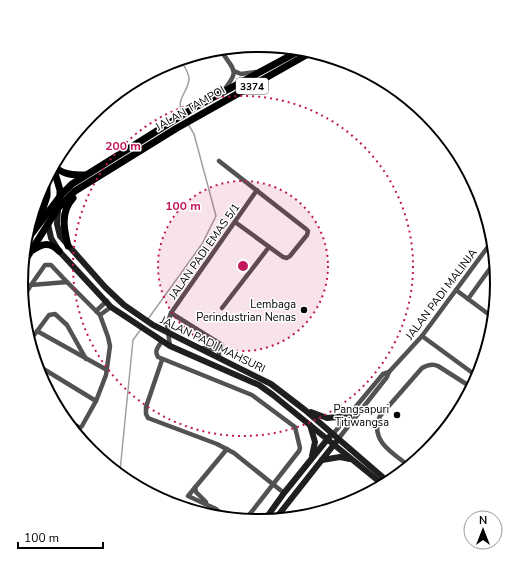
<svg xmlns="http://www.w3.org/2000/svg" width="519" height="566" font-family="'Nunito Sans',sans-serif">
	<rect width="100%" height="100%" fill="#fff"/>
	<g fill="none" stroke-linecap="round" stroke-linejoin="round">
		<g stroke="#a0a0a0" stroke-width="1.5">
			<path d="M181 60C184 66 188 71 189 78 190 89 175 100 182 112"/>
			<polyline points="148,319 202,244 216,216 194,134 188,124"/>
			<polyline points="120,471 133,340 141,329"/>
		</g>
		<g stroke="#525252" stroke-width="4.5">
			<path d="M222 52C234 71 240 70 224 90"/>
			<polyline points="234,71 241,74 256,72"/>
			<polyline points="219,161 306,229 308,231 307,235 290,256 287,258 283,257 235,222"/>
			<polyline points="31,285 45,265 51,265 67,282"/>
			<polyline points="456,290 491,316"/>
			<polyline points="24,296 31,285 67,282 100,315 108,337 110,346 106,375 96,401 82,426 80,428 72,423"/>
			<polyline points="468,299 494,263"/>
			<polyline points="222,308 269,247"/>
			<polyline points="96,311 107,301"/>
			<polyline points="171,313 222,345 219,353 219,358"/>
			<polyline points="100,315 111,307"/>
			<polyline points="37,331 107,370"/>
			<polyline points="422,336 478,377"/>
			<polyline points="32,338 49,315 55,314 67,325 86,359"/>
			<path d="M162 341C158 347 154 351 158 357L252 395 295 427 300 448 299 451 246 519"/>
			<polyline points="170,346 167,325 171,313 257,190"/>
			<polyline points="202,348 215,349 219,343"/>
			<polyline points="162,360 146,407 146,414 148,418 217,444 234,453 284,493"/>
			<polyline points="37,365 96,401"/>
			<polyline points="333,434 383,374 389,372"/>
			<polyline points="339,438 387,377 389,372 422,336 490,244"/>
			<path d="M408 465C392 453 369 440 380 416L422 368C427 365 432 363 438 366L471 387"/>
			<polyline points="195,487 196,492 206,502"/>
			<polyline points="214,508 224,515"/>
			<polyline points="216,509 188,496 227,449"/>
		</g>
		<g stroke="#1f1f1f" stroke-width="6">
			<polyline points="58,210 57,224 60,236 105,287 124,305 153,325 271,384 305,410 386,480"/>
			<polyline points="48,224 51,238 59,251 111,307 170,346 259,385 273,395 381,483"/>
			<polyline points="311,412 327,418 349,416"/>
			<polyline points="310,425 315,442 312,456"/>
			<polyline points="322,460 340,457 350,459"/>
			<polyline points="276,518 336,442"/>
			<polyline points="264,521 284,493 330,436"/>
		</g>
		<g stroke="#000" stroke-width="7">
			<path d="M55 167C64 175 74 175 85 175"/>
			<polyline points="54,170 60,190 60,199"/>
			<polyline points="40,218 47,196 47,180"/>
			<polyline points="30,236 61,195 72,184 192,109 297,52"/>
			<path d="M68 246C64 230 60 212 73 198"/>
			<path d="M33 250C43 243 50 242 59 251"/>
			<polyline points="26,259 58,208 75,191 177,128 308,54"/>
		</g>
	</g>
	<circle cx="243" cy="266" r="85" fill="#c2185b" fill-opacity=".12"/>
	<g fill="none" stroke="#c2185b" stroke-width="2" stroke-dasharray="2 4">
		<circle cx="243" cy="266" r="85"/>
		<circle cx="243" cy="266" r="170"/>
	</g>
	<g fill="#000" stroke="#fff" stroke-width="1.5">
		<circle cx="304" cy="310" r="4"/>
		<circle cx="397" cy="415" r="4"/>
	</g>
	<g text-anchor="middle" stroke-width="3" stroke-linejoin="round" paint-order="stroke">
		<rect fill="#fff" stroke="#4c4c4c" stroke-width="1" x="236" y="78" width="32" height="16" rx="3"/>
		<g font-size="10" font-weight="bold" fill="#000">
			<text x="252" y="90">3374</text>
		</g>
		<g font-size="11" fill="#000" stroke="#fff">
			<text transform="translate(190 108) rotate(-30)" y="4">JALAN TAMPOI</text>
			<text transform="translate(204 251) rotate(-55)" y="4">JALAN PADI EMAS 5/1</text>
			<text transform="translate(441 294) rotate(-53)" y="4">JALAN PADI MALINJA</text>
			<text transform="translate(213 344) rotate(26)" y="4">JALAN PADI MAHSURI</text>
		</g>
		<g font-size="11" fill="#000" stroke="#fff" text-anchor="end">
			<text x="296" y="308">Lembaga<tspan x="296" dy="13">Perindustrian Nenas</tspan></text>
			<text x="389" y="413">Pangsapuri<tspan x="389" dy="13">Titiwangsa</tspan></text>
		</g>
	</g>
	<path d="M0 0H519V566H0ZM28 283a231 231 0 1 1 462 0a231 231 0 1 1-462 0Z" fill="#fff" fill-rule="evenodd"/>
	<path fill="none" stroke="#000" stroke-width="2" d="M28 283a231 231 0 1 1 462 0a231 231 0 1 1-462 0Z"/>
	<circle cx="243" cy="266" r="6" fill="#c2185b" stroke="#fff" stroke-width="2"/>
	<g font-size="12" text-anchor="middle" font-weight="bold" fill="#c2185b" stroke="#fff" stroke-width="3" stroke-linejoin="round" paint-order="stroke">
		<text x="123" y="150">200 m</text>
		<text x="183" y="210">100 m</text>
	</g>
	<g transform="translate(483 530)"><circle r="19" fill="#ffffff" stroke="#999999"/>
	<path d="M0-3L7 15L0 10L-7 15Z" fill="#000000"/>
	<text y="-6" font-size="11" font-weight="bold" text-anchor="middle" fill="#000000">N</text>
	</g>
	<path d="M18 542v6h85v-6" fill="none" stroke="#000000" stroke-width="2"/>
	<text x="24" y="542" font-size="12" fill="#000000" stroke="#ffffff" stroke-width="3" paint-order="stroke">100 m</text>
</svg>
